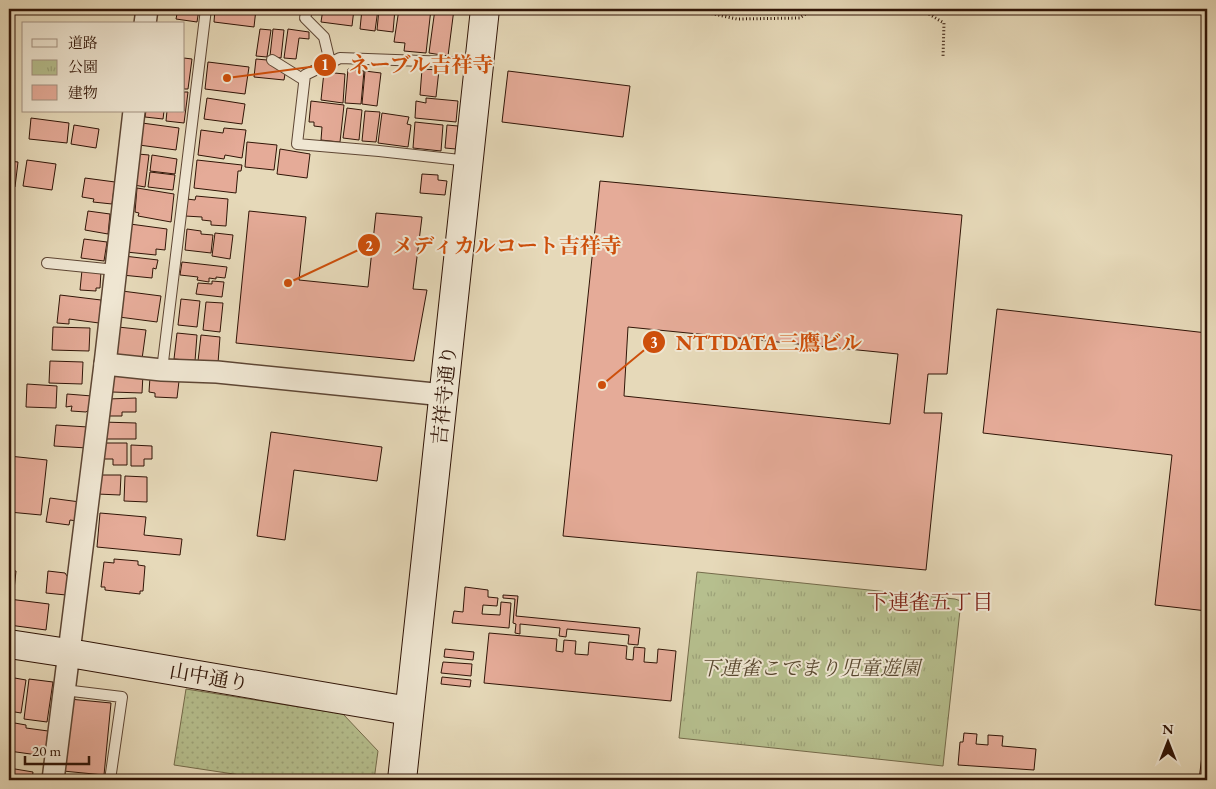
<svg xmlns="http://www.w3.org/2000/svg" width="1216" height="789" font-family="'EB Garamond','Noto Serif JP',serif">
	<defs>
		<pattern id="grass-dots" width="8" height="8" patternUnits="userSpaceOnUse" patternTransform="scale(1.25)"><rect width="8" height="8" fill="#b6bf8e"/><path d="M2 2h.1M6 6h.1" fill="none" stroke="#9da379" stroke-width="1.8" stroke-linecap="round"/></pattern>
		<pattern id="park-tufts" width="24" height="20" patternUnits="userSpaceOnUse" patternTransform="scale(1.25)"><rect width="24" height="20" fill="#b6bf8e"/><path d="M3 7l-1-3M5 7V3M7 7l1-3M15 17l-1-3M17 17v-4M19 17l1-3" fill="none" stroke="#9da379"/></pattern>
	</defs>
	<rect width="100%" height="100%" fill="#e6d9b9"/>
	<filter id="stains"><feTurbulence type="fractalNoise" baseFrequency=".004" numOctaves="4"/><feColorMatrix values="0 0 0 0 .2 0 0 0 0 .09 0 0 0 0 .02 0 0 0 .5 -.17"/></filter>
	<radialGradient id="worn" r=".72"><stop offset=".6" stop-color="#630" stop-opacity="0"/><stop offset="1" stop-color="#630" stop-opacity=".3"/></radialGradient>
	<polygon fill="url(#grass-dots)" stroke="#746a4a" points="186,689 343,714 378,751 374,780 273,780 174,765"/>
	<polygon fill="url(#park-tufts)" stroke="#746a4a" points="697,572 955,599 961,601 943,766 679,738"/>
	<g fill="#e5ab98" stroke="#311507" fill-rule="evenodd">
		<polygon points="154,9 175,9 175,13 154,10"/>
		<polygon points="178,9 199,9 197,22 176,19"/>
		<polygon points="215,9 256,9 254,27 214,22"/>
		<polygon points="323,9 354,9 352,26 321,22"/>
		<polygon points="362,9 378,9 375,31 360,29"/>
		<polygon points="379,9 395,9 393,32 377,30"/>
		<polygon points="399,9 431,9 426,53 404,51 405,43 394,42"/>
		<polygon points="435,9 454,9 448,56 429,53"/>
		<polygon points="260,29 271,30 267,57 256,56"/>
		<polygon points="273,29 284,30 281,58 270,56"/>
		<polygon points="288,29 309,32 309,39 299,38 296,59 284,58"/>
		<polygon points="184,58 192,59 188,89 184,89"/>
		<polygon points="256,59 267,60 285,74 284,80 254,77"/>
		<polygon points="208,62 249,67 245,94 205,89"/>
		<polygon points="348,69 364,71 361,104 345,103"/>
		<polygon points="422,69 439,70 436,97 420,95"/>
		<polygon points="365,71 381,73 377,106 362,104"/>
		<polygon points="508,71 630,86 623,137 502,122"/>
		<polygon points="324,72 345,74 343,103 321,100"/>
		<polygon points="184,92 188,92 184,123 166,121 167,111 184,111"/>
		<polygon points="207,98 245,104 242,124 204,119"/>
		<polygon points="426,98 458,101 456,122 415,118 416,101 426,103"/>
		<polygon points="311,101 344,105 340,142 321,140 322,127 314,126 314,122 309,122"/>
		<polygon points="347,108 362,110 359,140 343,138"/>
		<polygon points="146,111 164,111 163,119 145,117"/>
		<polygon points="365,111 380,112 376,142 362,141"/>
		<polygon points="382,113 409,117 407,124 411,125 408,147 378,143"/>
		<polygon points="31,118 69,123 67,143 29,139"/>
		<polygon points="415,122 443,125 441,151 413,148"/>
		<polygon points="142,123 179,128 176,150 139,145"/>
		<polygon points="74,125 99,129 96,148 71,144"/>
		<polygon points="447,125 458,126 456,149 445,148"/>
		<polygon points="224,128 246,130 242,158 225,155 224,159 198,155 201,130 223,133"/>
		<polygon points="247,142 277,145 274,170 245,167"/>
		<polygon points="280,149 310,154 307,178 277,174"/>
		<polygon points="138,154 149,155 145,187 134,185"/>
		<polygon points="152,155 177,159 175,174 150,171"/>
		<polygon points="27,160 56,164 52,190 23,186"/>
		<polygon points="197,160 242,165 241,171 238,171 236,193 194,188"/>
		<polygon points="9,161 18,162 15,187 9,186"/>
		<polygon points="150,172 175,175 173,190 148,187"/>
		<polygon points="422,174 438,175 438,180 447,181 445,195 420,193"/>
		<polygon points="85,178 115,182 112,204 93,202 94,199 82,197"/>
		<path d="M600 181 962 215 947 374H928L924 413H942L926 570 563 536ZM628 327 898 354 890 424 624 396Z"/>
		<polygon points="137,188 174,194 171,222 138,216 139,213 135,212"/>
		<polygon points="9,193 14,194 9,234"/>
		<polygon points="196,196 228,199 226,226 211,225 211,221 202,220 202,217 185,216 187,199 195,200"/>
		<polygon points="88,211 110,214 108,234 85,230"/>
		<polygon points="249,211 306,217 299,280 368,287 376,213 422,217 413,289 427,290 414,361 236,343"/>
		<polygon points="130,224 167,229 165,250 156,249 156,255 126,252"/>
		<polygon points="187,229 201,231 201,234 213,235 211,253 185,250"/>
		<polygon points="215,233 233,235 230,259 212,256"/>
		<polygon points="84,239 107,242 104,261 81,258"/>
		<polygon points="124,256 158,260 156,269 153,268 152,278 122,275"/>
		<polygon points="182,262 227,267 225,278 216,277 216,279 209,278 209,282 197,280 198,277 180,275"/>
		<polygon points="82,270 101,271 100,288 96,288 96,291 80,290"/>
		<polygon points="212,281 224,282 222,297 196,294 198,283 212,284"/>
		<polygon points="122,291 161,296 157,322 119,317"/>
		<polygon points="60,295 101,300 99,323 69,319 69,324 57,323"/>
		<polygon points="181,299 200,301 197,327 178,325"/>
		<polygon points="206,302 223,303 220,332 203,330"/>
		<polygon points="997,309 1207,333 1207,611 1155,605 1172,455 983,433"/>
		<polygon points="53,327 90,328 89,351 52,350"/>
		<polygon points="118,327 146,330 142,359 114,356"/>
		<polygon points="177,333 197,335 195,361 174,359"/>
		<polygon points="201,335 220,337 218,363 198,361"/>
		<polygon points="50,361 83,362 82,384 49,383"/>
		<polygon points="112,373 143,374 142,393 112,392"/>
		<polygon points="150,377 179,381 177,398 155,397 155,393 149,392"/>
		<polygon points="27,384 57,386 56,408 26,407"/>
		<polygon points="67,394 92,396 91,408 86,412 71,411 72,406 66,407"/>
		<polygon points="136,398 136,412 122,412 122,416 108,416 108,399"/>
		<polygon points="102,422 136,423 136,439 102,439"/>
		<polygon points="56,425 88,427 87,448 54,446"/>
		<polygon points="271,432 382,447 377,481 294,470 285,540 257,536"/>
		<polygon points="103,443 127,443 127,465 113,465 113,459 103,459"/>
		<polygon points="131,445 152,446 152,459 144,459 144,466 131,466"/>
		<polygon points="9,456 47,460 41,515 9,512"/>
		<polygon points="98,475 121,475 120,495 97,494"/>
		<polygon points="125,476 147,477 147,502 124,501"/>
		<polygon points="50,498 80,502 77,521 70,520 69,525 46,522"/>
		<polygon points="100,513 146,517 144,535 182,539 180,555 97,547"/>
		<polygon points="114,559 138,561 138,565 145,566 143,591 140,591 140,594 105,590 105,587 101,587 104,562 114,563"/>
		<polygon points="9,570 16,571 14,590 9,589"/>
		<polygon points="48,571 65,573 69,579 66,595 46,593"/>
		<polygon points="465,587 488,590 488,597 498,598 497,606 483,605 482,614 500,615 501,602 511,603 509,628 452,623 454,611 463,612"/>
		<polygon points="503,595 518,596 516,616 640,628 638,645 628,644 629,635 567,629 566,637 559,636 560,628 520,624 520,634 515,633 516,624 513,623 515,599 503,598"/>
		<polygon points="9,599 49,604 46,630 9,625"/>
		<polygon points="489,633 557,639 556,651 563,652 564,640 576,641 575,654 588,655 589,642 627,646 626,659 633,660 634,647 645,648 644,662 657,663 658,649 676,651 671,701 484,683"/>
		<polygon points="445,649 474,652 473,660 444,657"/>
		<polygon points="443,662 472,664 471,676 441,673"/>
		<polygon points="9,677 26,680 21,713 9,711"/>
		<polygon points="442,677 471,680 470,687 441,684"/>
		<polygon points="29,679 53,682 47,722 24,719"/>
		<polygon points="69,699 111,703 104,775 63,771"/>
		<polygon points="1207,715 1207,780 1199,780"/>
		<polygon points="9,722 26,725 26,728 48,731 45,756 9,751"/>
		<polygon points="964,733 977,734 976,744 988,745 988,735 1003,736 1002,746 1036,749 1034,770 958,765 960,742 963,742"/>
		<polygon points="9,768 33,772 32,780 9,780"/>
	</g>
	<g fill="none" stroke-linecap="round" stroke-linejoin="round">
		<g stroke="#5e4634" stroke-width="12">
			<g id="lane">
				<polyline points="307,10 305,18 324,37 330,62"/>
				<polyline points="272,60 304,80"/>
				<polyline points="469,161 379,151 297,144 305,75 340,58 478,63"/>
				<polyline points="47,263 116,270"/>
				<polyline points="162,370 206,9"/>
				<polyline points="64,690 122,697 110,780"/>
			</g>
		</g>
		<g stroke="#5e4634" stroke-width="24">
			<g id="street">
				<polyline points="145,24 147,9"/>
				<polyline points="105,364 162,370 217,372 444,395"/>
				<polyline points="53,780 105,364 134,111"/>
			</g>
		</g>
		<g stroke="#311507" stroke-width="30">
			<g id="secondary">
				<polyline points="9,644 81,655 409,711"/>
				<polyline points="402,780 485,9"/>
			</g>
		</g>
		<g stroke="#311507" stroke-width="3" stroke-dasharray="1 2.5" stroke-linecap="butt">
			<polyline points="663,9 676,12 709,13 737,19 800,18 812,9"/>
			<polyline points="920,9 944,23 943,57"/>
		</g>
		<use href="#lane" stroke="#efe6d2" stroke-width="10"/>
		<use href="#street" stroke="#efe6d2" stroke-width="21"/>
		<use href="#secondary" stroke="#efe6d2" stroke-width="28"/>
	</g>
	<g text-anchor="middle" stroke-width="4" stroke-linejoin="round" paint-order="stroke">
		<g font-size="20" fill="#311507" stroke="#efe6d2">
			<text transform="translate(444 395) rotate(-84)" y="7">吉祥寺通り</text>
			<text transform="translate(209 677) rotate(10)" y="7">山中通り</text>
		</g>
		<g font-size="20" font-style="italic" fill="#594830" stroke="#efe6d2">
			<text x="810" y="675">下連雀こでまり児童遊園</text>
		</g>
		<g font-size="21" fill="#7a1f14" stroke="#efe6d2">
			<text x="930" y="609">下連雀五丁目</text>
		</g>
	</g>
	<path fill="none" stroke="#cd4f0b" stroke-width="2" d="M227 78L325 65M288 283L369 245M602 385L654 342"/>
	<g fill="#cd4f0b" stroke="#efe6d2" stroke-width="2">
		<circle cx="227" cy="78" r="5"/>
		<circle cx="288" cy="283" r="5"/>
		<circle cx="602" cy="385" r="5"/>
		<circle cx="325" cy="65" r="12"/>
		<circle cx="369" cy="245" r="12"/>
		<circle cx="654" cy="342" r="12"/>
	</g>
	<g font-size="15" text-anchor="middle" font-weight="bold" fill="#fff">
		<text x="325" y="70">1</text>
		<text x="369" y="251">2</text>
		<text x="654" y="348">3</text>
	</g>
	<g font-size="21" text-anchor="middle" font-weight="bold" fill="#cd4f0b" stroke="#efe6d2" stroke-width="4" stroke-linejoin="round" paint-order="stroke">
		<text x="421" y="72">ネーブル吉祥寺</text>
		<text x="507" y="253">メディカルコート吉祥寺</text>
		<text x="769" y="350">NTTDATA三鷹ビル</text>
	</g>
	<rect width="1216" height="789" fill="none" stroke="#e6d9b9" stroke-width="30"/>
	<rect x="10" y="10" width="1196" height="769" fill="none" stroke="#311507" stroke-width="2.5"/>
	<rect x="15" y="15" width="1186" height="759" fill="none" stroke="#311507"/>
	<rect x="22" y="22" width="162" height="90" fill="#efe6d2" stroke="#a39281"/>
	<rect x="32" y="39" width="25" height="8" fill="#efe6d2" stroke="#a39281"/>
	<text x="68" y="48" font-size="15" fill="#311507">道路</text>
	<rect x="32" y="60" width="25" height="15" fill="url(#park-tufts)" stroke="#a39281"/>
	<text x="68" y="72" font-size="15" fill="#311507">公園</text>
	<rect x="32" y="85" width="25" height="15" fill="#e5ab98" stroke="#a39281"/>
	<text x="68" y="98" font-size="15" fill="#311507">建物</text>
	<g transform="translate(1168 742)" stroke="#efe6d2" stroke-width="4" paint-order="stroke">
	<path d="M0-4L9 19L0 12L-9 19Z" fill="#311507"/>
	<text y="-8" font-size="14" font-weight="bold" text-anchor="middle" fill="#311507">N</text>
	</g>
	<path d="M25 756v8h64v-8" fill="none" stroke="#311507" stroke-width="2.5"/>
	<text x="32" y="756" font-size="15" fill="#311507" stroke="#efe6d2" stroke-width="4" paint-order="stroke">20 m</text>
	<rect width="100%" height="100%" filter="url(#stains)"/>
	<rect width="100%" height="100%" fill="url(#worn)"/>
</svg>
